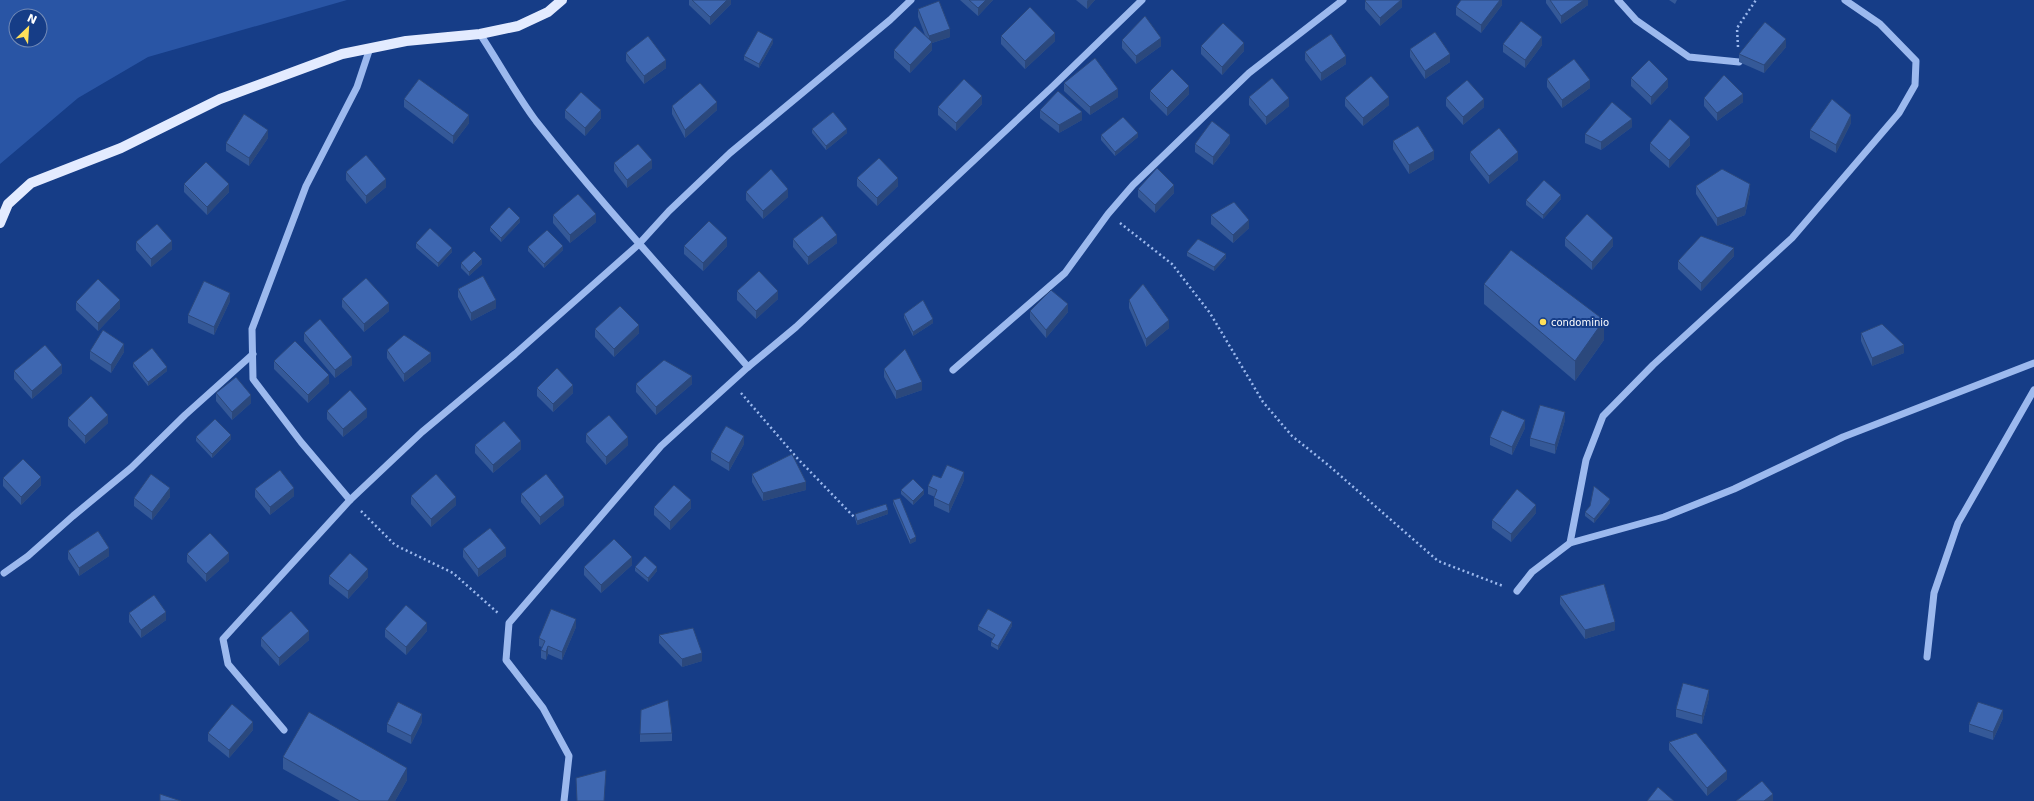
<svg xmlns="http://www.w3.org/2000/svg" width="2034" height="801" font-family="'DejaVu Sans',sans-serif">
	<rect width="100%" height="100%" fill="#163d87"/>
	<path fill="#2955a5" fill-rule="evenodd" d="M0 0H347L148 57 78 98 0 164ZM16 16H40V40H16Z"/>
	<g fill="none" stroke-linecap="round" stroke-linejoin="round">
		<g stroke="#9cb9ee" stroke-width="2.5" stroke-dasharray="2 3" stroke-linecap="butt">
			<polyline points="1738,47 1737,28 1756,0"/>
			<polyline points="1120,223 1172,264 1210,313 1263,402 1292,436 1327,464 1438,561 1503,586"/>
			<polyline points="741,393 798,459 855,518"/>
			<polyline points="361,511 395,545 453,573 498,613"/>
		</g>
		<g stroke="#9cb9ee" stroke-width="7">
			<polyline points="1618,0 1636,20 1689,57 1739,62"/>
			<path d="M480 34C499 63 516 94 536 121 603 206 677 285 748 367"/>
			<polyline points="953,370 1065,273 1108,214 1133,185 1249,73 1343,0"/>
			<polyline points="350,500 301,442 253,379 252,329 306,186 357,87 370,48"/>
			<polyline points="1570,543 1664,517 1734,489 1843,437 2034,363"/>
			<polyline points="4,573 28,556 73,516 131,468 185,415 253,354"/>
			<polyline points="1517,591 1532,572 1570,543 1586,460 1603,416 1653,365 1792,238 1899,113 1915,85 1916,61 1880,24 1845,0"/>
			<polyline points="1927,657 1934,593 1958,523 2034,390"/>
			<polyline points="284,730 228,664 223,639 350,500 422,432 515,354 638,245 669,211 730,153 890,20 911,0"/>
			<polyline points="564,801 569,756 543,708 506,660 509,623 661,446 748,367 796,327 1051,88 1142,0"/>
		</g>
		<polyline stroke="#e3ebff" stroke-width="10" points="0,223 8,204 31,183 121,148 220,99 342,54 406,41 480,34 518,26 548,12 562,0"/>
	</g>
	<g fill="#355998">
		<polygon points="689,0 731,0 731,4 710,25 689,5"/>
		<polygon points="960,0 993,0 978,16"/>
		<polygon points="1076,0 1095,0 1087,9"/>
		<polygon points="1402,0 1402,7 1380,26 1365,9 1365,1"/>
		<polygon points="1502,0 1502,5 1481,33 1456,15 1456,7"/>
		<polygon points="1546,0 1588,0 1588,5 1561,24 1546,3"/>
		<polygon points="1669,0 1677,0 1675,4"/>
		<polygon points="918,9 950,37 932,43 932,50 910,73 894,58 894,50 925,35 918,17"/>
		<polygon points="1001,36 1055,41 1025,69 1001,44"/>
		<polygon points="1122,40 1161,46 1136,64 1122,48"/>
		<polygon points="773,43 759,68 744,60 744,56"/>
		<polygon points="1503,44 1542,45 1525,68 1503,52"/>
		<polygon points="1201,46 1244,51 1222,75 1201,54"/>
		<polygon points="1786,47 1764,73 1739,62 1739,54"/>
		<polygon points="1410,49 1450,62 1425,79 1410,57"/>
		<polygon points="1305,52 1346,64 1321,81 1305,60"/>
		<polygon points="626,53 666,68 644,84 626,61"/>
		<polygon points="1631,78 1668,87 1651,105 1631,86"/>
		<polygon points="1547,79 1590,88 1562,108 1547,87"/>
		<polygon points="1064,83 1118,97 1090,115 1064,91"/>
		<polygon points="1150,91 1189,94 1167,116 1150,99"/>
		<polygon points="1249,97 1289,106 1266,125 1249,105"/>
		<polygon points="1345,98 1389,105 1363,126 1345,106"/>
		<polygon points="1446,98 1484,107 1463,125 1446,106"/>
		<polygon points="1704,98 1743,102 1717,121 1704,106"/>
		<polygon points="404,99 469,123 453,144 404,107"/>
		<polygon points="982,104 956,131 938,115 938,107"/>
		<polygon points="672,106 717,110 685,138 672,114"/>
		<polygon points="565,110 601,118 585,136 565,118"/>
		<polygon points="1040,110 1082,120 1059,133 1040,118"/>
		<polygon points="1851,123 1836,153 1810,138 1810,130"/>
		<polygon points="1632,127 1601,150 1585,143 1585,134"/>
		<polygon points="812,129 847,133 826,150 812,133"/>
		<polygon points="1101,135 1138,137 1115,156 1101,140"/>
		<polygon points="268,138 249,166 226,151 226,143"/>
		<polygon points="1393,141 1434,159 1409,174 1393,149"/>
		<polygon points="1230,143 1213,165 1195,152 1195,144"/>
		<polygon points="1650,143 1690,145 1669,168 1650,151"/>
		<polygon points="1470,152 1518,160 1489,184 1470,160"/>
		<polygon points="614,163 652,168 627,188 614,171"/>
		<polygon points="346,172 386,187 366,204 346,180"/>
		<polygon points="857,178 898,186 877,206 857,186"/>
		<polygon points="184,184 229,192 207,215 184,192"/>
		<polygon points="1696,186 1750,192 1745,215 1717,226 1696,194"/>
		<polygon points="1138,189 1174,193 1155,213 1138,197"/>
		<polygon points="746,192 788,197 763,219 746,200"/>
		<polygon points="1561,199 1543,219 1526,205 1526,200"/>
		<polygon points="553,215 596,222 570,243 553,223"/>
		<polygon points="1211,215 1249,228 1233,243 1211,224"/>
		<polygon points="520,222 501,242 490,231 490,227"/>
		<polygon points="1565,238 1613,246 1592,270 1565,246"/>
		<polygon points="793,239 837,243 808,265 793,247"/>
		<polygon points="136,242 172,249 151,267 136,250"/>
		<polygon points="416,243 452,252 438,267 416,248"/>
		<polygon points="684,246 727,246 703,271 684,254"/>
		<polygon points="528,247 563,250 544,268 528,251"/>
		<polygon points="1187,252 1226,258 1214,271 1187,256"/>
		<polygon points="1734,256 1701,291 1678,269 1678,261"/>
		<polygon points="461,263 482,264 469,276 461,268"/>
		<polygon points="1484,284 1604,340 1575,381 1484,304"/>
		<polygon points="458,289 496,308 471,321 458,297"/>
		<polygon points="737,291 778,299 756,319 737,300"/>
		<polygon points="342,299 389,311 364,332 342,307"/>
		<polygon points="1129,300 1169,328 1146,347 1129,308"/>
		<polygon points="230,301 214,335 188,323 188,315"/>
		<polygon points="76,302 120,308 98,331 76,310"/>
		<polygon points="1030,311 1068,312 1046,338 1030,319"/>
		<polygon points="904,314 933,323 913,336 904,318"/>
		<polygon points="595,329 639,333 614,357 595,337"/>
		<polygon points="304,333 352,365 335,378 304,341"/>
		<polygon points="1861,333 1904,353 1872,366 1861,341"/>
		<polygon points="387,350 431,361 404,382 387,358"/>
		<polygon points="90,351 124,352 111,373 90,359"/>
		<polygon points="274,361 329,383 308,403 274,369"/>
		<polygon points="133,363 167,371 148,386 133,367"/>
		<polygon points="884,369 922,390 896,399 884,377"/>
		<polygon points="14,371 62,373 32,399 14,379"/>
		<polygon points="636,384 692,384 656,415 636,392"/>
		<polygon points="537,388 573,393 553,412 537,396"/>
		<polygon points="216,393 251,403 232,420 216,401"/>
		<polygon points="327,411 367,417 343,437 327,419"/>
		<polygon points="68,418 108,423 85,444 68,426"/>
		<polygon points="1565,420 1555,454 1530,446 1530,438"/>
		<polygon points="1525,428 1512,455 1490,445 1490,437"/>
		<polygon points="586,434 628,445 606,465 586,442"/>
		<polygon points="196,437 231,439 212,458 196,441"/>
		<polygon points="744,444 729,471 711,460 711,452"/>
		<polygon points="475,445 521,449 493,473 475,453"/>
		<polygon points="752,474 806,490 763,501 752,482"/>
		<polygon points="3,478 41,485 21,505 3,486"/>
		<polygon points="941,478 964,480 949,513 934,506 934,498 935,497 928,494 928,486"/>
		<polygon points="255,489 294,496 270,515 255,497"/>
		<polygon points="901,490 924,494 913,505 901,494"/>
		<polygon points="521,494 564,505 540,525 521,502"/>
		<polygon points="411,496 456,505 431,527 411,504"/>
		<polygon points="170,497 152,520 134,506 134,498"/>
		<polygon points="893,500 916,541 910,544 893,504"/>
		<polygon points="1610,503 1594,523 1585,516 1585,512"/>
		<polygon points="654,507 691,508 670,530 654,515"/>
		<polygon points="1536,513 1511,542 1492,528 1492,520"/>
		<polygon points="855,514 888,514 857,525 855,518"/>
		<polygon points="463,549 506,556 478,577 463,557"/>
		<polygon points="68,551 109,556 79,576 68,559"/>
		<polygon points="187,554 229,561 206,582 187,562"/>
		<polygon points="632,565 601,593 584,575 584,567"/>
		<polygon points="635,567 657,571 648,582 635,571"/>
		<polygon points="329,576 368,577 348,599 329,584"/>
		<polygon points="1560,596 1615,630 1585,639 1560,604"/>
		<polygon points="129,613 166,620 141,638 129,622"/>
		<polygon points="978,626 1012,626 998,650 991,646 991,642 993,639 978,630"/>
		<polygon points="576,627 562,660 548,654 546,660 541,658 541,650 542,647 539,646 539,638"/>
		<polygon points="385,629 427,631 406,655 385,637"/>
		<polygon points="659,635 702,661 682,667 659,643"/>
		<polygon points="261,638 309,640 279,666 261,646"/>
		<polygon points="1709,698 1702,724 1676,717 1676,709"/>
		<polygon points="2003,718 1993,740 1969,732 1969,724"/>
		<polygon points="422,722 411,744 387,732 387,724"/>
		<polygon points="253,730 229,758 208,741 208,733"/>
		<polygon points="672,733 672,741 640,742 640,734"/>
		<polygon points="1669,742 1727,779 1707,796 1669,750"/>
		<polygon points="283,757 407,780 395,801 340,801 283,769"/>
	</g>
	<g fill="#2b487c">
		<polygon points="727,0 731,0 731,4 710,25 710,17"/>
		<polygon points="986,0 993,0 978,16 978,8"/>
		<polygon points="1088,0 1095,0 1087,9 1087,1"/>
		<polygon points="1401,0 1402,0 1402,7 1380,26 1380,18"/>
		<polygon points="1500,0 1502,0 1502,5 1481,33 1481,25"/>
		<polygon points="1584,0 1588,0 1588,5 1561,24 1561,16"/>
		<polygon points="950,29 950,37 932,43 932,50 910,73 910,65 929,44 929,36"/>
		<polygon points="1055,33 1055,41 1025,69 1025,61"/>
		<polygon points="1542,37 1542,45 1525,68 1525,60"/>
		<polygon points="1161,38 1161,46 1136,64 1136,56"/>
		<polygon points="773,39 773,43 759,68 759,64"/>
		<polygon points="1786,39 1786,47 1764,73 1764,65"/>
		<polygon points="1244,43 1244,51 1222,75 1222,67"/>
		<polygon points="1450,54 1450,62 1425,79 1425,71"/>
		<polygon points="1346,56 1346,64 1321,81 1321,73"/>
		<polygon points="666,60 666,68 644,84 644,76"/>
		<polygon points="1668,79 1668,87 1651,105 1651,97"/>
		<polygon points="1590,80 1590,88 1562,108 1562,100"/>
		<polygon points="1189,86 1189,94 1167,116 1167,108"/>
		<polygon points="1118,89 1118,97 1090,115 1090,107"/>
		<polygon points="1743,94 1743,102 1717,121 1717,113"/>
		<polygon points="982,96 982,104 956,131 956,123"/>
		<polygon points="1389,97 1389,105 1363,126 1363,118"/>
		<polygon points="1289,98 1289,106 1266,125 1266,117"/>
		<polygon points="1484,99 1484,107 1463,125 1463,117"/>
		<polygon points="717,102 717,110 685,138 685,130"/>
		<polygon points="601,110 601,118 585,136 585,128"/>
		<polygon points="1082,112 1082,120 1059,133 1059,125"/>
		<polygon points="469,115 469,123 453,144 453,136"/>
		<polygon points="1851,115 1851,123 1836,153 1836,145"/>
		<polygon points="1632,119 1632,127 1601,150 1601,142"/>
		<polygon points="847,129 847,133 826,150 826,146"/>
		<polygon points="268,130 268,138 249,166 249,158"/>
		<polygon points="1138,133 1138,137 1115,156 1115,152"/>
		<polygon points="1230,135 1230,143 1213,165 1213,157"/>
		<polygon points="1690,137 1690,145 1669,168 1669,160"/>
		<polygon points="1434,151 1434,159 1409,174 1409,165"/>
		<polygon points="1518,152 1518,160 1489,184 1489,176"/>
		<polygon points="652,160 652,168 627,188 627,180"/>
		<polygon points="898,178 898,186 877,206 877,198"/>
		<polygon points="386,179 386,187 366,204 366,196"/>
		<polygon points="229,184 229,192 207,215 207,207"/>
		<polygon points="1750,184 1750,192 1745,215 1717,226 1717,218"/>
		<polygon points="1174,185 1174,193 1155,213 1155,205"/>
		<polygon points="788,189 788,197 763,219 763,211"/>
		<polygon points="1561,195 1561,199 1543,219 1543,215"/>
		<polygon points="596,214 596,222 570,243 570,235"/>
		<polygon points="520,218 520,222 501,242 501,238"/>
		<polygon points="1249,220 1249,228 1233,243 1233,235"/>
		<polygon points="837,235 837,243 808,265 808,257"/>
		<polygon points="727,238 727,246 703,271 703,263"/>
		<polygon points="1613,238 1613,246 1592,270 1592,262"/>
		<polygon points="172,241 172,249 151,267 151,259"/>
		<polygon points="563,246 563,250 544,268 544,264"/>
		<polygon points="452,248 452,252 438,267 438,263"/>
		<polygon points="1734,248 1734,256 1701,291 1701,283"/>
		<polygon points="1226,254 1226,258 1214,271 1214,267"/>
		<polygon points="482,259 482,264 469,276 469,272"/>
		<polygon points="778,291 778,299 756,319 756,311"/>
		<polygon points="230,293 230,301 214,335 214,327"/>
		<polygon points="120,300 120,308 98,331 98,323"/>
		<polygon points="496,300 496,308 471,321 471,313"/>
		<polygon points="389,303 389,311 364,332 364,324"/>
		<polygon points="1068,304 1068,312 1046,338 1046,330"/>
		<polygon points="933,319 933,323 913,336 913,332"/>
		<polygon points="1169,320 1169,328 1146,347 1146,339"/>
		<polygon points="1604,320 1604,340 1575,381 1575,361"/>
		<polygon points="639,325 639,333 614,357 614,349"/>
		<polygon points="124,344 124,352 111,373 111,365"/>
		<polygon points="1904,345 1904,353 1872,366 1872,358"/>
		<polygon points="431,353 431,361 404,382 404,374"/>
		<polygon points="352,357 352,365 335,378 335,370"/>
		<polygon points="62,365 62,373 32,399 32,391"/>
		<polygon points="167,367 167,371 148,386 148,382"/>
		<polygon points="329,375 329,383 308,403 308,395"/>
		<polygon points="692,376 692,384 656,415 656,407"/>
		<polygon points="922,382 922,390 896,399 896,391"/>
		<polygon points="573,385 573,393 553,412 553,404"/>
		<polygon points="251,395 251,403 232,420 232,412"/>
		<polygon points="367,409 367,417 343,437 343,429"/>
		<polygon points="1565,412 1565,420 1555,454 1555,445"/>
		<polygon points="108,415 108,423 85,444 85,436"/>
		<polygon points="1525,420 1525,428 1512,455 1512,447"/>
		<polygon points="231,435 231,439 212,458 212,454"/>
		<polygon points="744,436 744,444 729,471 729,463"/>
		<polygon points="628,437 628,445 606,465 606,457"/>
		<polygon points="521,441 521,449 493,473 493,465"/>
		<polygon points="964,472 964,480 949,513 949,505"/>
		<polygon points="41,477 41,485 21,505 21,497"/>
		<polygon points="806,482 806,490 763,501 763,493"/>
		<polygon points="170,488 170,497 152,520 152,512"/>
		<polygon points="294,488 294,496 270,515 270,507"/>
		<polygon points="924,490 924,494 913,505 913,501"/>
		<polygon points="456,497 456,505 431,527 431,519"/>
		<polygon points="564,497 564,505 540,525 540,517"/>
		<polygon points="1610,499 1610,503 1594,523 1594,519"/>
		<polygon points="691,500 691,508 670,530 670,522"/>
		<polygon points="1536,505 1536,513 1511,542 1511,534"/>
		<polygon points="888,510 888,514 857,525 857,521"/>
		<polygon points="916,537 916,541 910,544 910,540"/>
		<polygon points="109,548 109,556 79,576 79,568"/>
		<polygon points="506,548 506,556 478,577 478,569"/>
		<polygon points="229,553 229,561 206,582 206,574"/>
		<polygon points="632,557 632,565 601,593 601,585"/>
		<polygon points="657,567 657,571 648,582 648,578"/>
		<polygon points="368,569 368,577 348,599 348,591"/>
		<polygon points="166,612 166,620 141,638 141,630"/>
		<polygon points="576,619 576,627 562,660 562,652"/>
		<polygon points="1012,622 1012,626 998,650 998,646"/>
		<polygon points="1615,622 1615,630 1585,639 1585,630"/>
		<polygon points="427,623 427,631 406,655 406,647"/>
		<polygon points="309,631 309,640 279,666 279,658"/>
		<polygon points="548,646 548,654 546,660 546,652"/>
		<polygon points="702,653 702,661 682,667 682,659"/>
		<polygon points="1709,690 1709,698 1702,724 1702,716"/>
		<polygon points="2003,710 2003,718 1993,740 1993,732"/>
		<polygon points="422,714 422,722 411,744 411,736"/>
		<polygon points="253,722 253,730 229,758 229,750"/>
		<polygon points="407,768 407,780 395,801 388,801"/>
		<polygon points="1727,771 1727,779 1707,796 1707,788"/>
		<polygon points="1773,794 1773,801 1764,801"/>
	</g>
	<g fill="#3e67b1" stroke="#2b487c">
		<polygon points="692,0 727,0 710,17"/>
		<polygon points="969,0 986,0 978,8"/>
		<polygon points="1366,0 1401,0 1380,18 1365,1"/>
		<polygon points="1461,0 1500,0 1481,25 1456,7"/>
		<polygon points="1550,0 1584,0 1561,16"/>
		<polygon points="939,1 950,29 929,36 918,9"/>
		<polygon points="1030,7 1055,33 1025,61 1001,36"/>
		<polygon points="1145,16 1161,38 1136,56 1122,40"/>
		<polygon points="1521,21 1542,37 1525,60 1503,44"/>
		<polygon points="1765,22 1786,39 1764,65 1739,54"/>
		<polygon points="1223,23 1244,43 1222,67 1201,46"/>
		<polygon points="915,26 932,42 910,65 894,50"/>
		<polygon points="758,31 773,39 759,64 744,56"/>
		<polygon points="1435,32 1450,54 1425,71 1410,49"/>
		<polygon points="1331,34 1346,56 1321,73 1305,52"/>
		<polygon points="648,36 666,60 644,76 626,53"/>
		<polygon points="1095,58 1118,89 1090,107 1064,83"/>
		<polygon points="1574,59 1590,80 1562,100 1547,79"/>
		<polygon points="1649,60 1668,79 1651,97 1631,78"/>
		<polygon points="1172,69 1189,86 1167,108 1150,91"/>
		<polygon points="1724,75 1743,94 1717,113 1704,98"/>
		<polygon points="1371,76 1389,97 1363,118 1345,98"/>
		<polygon points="1272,78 1289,98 1266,117 1249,97"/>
		<polygon points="419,79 469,115 453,136 404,99"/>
		<polygon points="964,79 982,96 956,123 938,107"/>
		<polygon points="1467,80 1484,99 1463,117 1446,98"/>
		<polygon points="700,83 717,102 685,130 672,106"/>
		<polygon points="1058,91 1082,112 1059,125 1040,110"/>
		<polygon points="581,92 601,110 585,128 565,110"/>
		<polygon points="1832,99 1851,115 1836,145 1810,130"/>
		<polygon points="1612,102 1632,119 1601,142 1585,134"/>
		<polygon points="833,112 847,129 826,146 812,129"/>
		<polygon points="244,114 268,130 249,158 226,143"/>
		<polygon points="1123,117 1138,133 1115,152 1101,135"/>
		<polygon points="1670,119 1690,137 1669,160 1650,143"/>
		<polygon points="1212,121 1230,135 1213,157 1195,144"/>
		<polygon points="1418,126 1434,151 1409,165 1393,141"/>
		<polygon points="1499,128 1518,152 1489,176 1470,152"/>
		<polygon points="638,144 652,160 627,180 614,163"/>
		<polygon points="366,155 386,179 366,196 346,172"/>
		<polygon points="879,158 898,178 877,198 857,178"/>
		<polygon points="206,162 229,184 207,207 184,184"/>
		<polygon points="1157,168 1174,185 1155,205 1138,189"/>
		<polygon points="771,169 788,189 763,211 746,192"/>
		<polygon points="1722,169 1750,184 1745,207 1717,218 1696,186"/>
		<polygon points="1544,180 1561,195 1543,215 1526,200"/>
		<polygon points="578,194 596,214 570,235 553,215"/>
		<polygon points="1234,202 1249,220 1233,235 1211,215"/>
		<polygon points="509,207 520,218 501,238 490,227"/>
		<polygon points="1587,214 1613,238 1592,262 1565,238"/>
		<polygon points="822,216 837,235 808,257 793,239"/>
		<polygon points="709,221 727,238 703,263 684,246"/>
		<polygon points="157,224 172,241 151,259 136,242"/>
		<polygon points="430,228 452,248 438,263 416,243"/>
		<polygon points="547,230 563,246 544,264 528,247"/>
		<polygon points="1701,236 1734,248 1701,283 1678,261"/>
		<polygon points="1198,239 1226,254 1214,267 1187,252"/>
		<polygon points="1511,250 1604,320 1575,361 1484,284"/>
		<polygon points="474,251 482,259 469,272 461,263"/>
		<polygon points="759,271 778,291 756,311 737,291"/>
		<polygon points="483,276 496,300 471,313 458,289"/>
		<polygon points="366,278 389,303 364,324 342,299"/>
		<polygon points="98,279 120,300 98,323 76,302"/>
		<polygon points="204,281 230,293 214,327 188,315"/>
		<polygon points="1143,284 1169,320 1146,339 1129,300"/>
		<polygon points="1051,290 1068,304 1046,330 1030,311"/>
		<polygon points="923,300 933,319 913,332 904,314"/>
		<polygon points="620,306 639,325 614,349 595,329"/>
		<polygon points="320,319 352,357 335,370 304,333"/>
		<polygon points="1882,324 1904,345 1872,358 1861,333"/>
		<polygon points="103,330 124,344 111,365 90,351"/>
		<polygon points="404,335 431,353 404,374 387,350"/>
		<polygon points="295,341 329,375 308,395 274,361"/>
		<polygon points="45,345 62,365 32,391 14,371"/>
		<polygon points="152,348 167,367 148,382 133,363"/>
		<polygon points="905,349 922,382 896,391 884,369"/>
		<polygon points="664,360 692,376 656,407 636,384"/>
		<polygon points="557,368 573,385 553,404 537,388"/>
		<polygon points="236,377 251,395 232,412 216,393"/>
		<polygon points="350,390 367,409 343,429 327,411"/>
		<polygon points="91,396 108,415 85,436 68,418"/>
		<polygon points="1540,405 1565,412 1555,445 1530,438"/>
		<polygon points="1502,410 1525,420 1512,447 1490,437"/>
		<polygon points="609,415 628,437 606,457 586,434"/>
		<polygon points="215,419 231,435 212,454 196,437"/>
		<polygon points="504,421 521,441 493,465 475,445"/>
		<polygon points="726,426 744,436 729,463 711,452"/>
		<polygon points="792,454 806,482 763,493 752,474"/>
		<polygon points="23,459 41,477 21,497 3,478"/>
		<polygon points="947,465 964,472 949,505 934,498 937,490 928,486 933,475 941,478"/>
		<polygon points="280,470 294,488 270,507 255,489"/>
		<polygon points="151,474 170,488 152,512 134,498"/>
		<polygon points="436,474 456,497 431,519 411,496"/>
		<polygon points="546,474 564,497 540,517 521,494"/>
		<polygon points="913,479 924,490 913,501 901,490"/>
		<polygon points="674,485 691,500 670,522 654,507"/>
		<polygon points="1594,486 1610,499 1594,519 1585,512 1590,506"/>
		<polygon points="1517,489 1536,505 1511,534 1492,520"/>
		<polygon points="900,498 916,537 910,540 893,500"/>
		<polygon points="886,504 888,510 857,521 855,514"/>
		<polygon points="490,528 506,548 478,569 463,549"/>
		<polygon points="98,531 109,548 79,568 68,551"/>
		<polygon points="210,533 229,553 206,574 187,554"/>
		<polygon points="614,539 632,557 601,585 584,567"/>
		<polygon points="350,553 368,569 348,591 329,576"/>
		<polygon points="645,556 657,567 648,578 635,567"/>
		<polygon points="1604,584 1615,622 1585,630 1560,596"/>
		<polygon points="154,595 166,612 141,630 129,613"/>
		<polygon points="406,605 427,623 406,647 385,629"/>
		<polygon points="551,609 576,619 562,652 548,646 546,652 541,650 545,641 539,638"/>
		<polygon points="988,609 1012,622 998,646 991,642 995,635 978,626"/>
		<polygon points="291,611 309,631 279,658 261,638"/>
		<polygon points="693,628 702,653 682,659 659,635"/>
		<polygon points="1683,683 1709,690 1702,716 1676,709"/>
		<polygon points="668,700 672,733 640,734 641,710"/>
		<polygon points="398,702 422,714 411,736 387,724"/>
		<polygon points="1978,702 2003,710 1993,732 1969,724"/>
		<polygon points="232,704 253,722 229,750 208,733"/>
		<polygon points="309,712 407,768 388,801 360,801 283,757"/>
		<polygon points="1696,733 1727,771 1707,788 1669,742"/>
		<polygon points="606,770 604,801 577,801 576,778"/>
		<polygon points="1762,781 1773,794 1764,801 1736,801"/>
		<polygon points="1658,787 1674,801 1647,801"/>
		<polygon points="160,794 181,801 160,801"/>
	</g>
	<circle fill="#ffdf59" stroke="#163d87" stroke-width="1.5" cx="1543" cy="322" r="4"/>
	<g text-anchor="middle" stroke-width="4" stroke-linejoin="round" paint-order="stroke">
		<g font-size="10" fill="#fff" stroke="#163d87" text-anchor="start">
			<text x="1551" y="326">condominio</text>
		</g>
	</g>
	<g transform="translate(28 28) rotate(25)"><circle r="19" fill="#163d87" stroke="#738bb7"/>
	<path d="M0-3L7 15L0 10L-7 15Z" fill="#ffdf59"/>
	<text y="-6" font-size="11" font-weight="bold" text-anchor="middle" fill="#ffffff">N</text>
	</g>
</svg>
